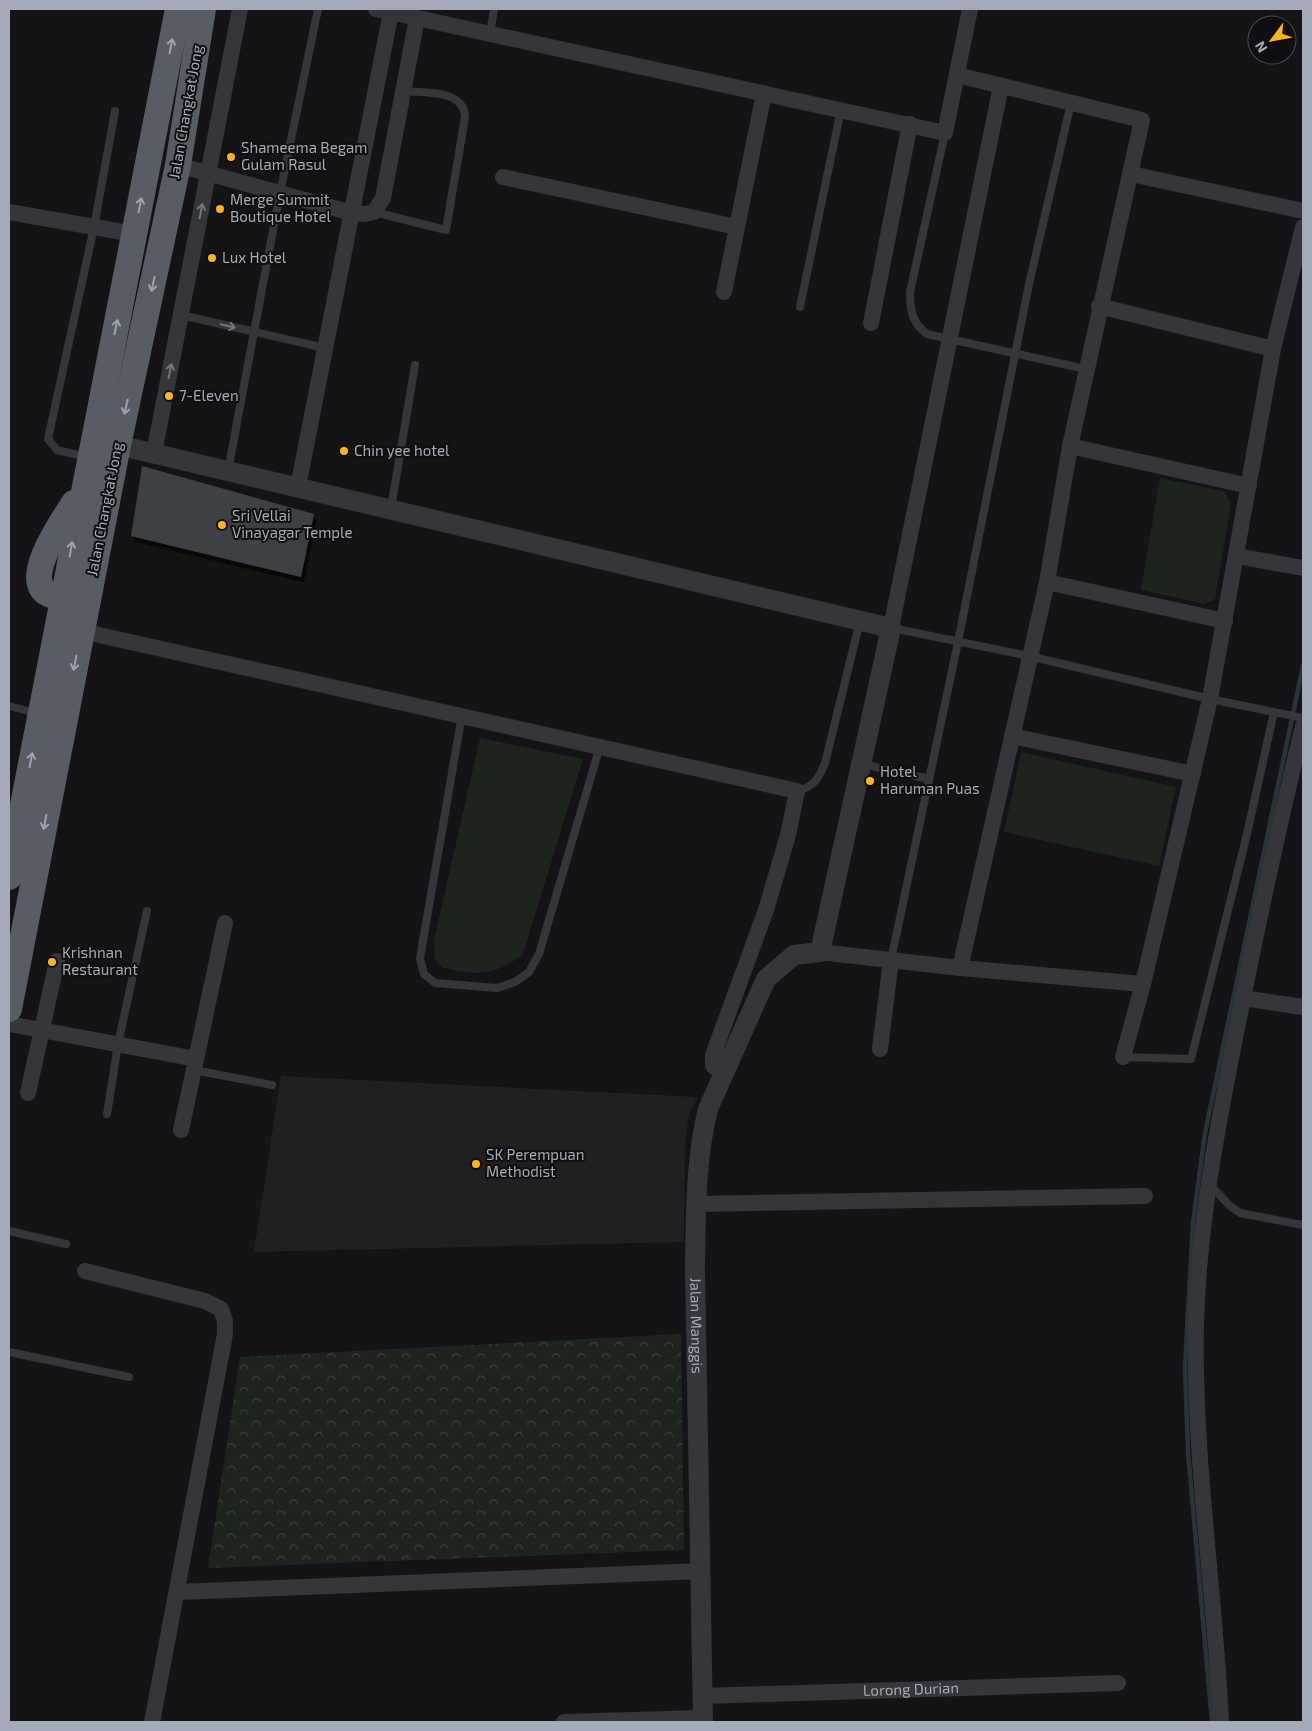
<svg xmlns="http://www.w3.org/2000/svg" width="1312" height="1731" font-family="'Exo 2',sans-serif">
	<defs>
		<pattern id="forest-crowns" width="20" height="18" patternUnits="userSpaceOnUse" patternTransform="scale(1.25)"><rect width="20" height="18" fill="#1c241d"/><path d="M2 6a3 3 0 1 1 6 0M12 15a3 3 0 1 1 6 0" fill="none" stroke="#3a413c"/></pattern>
		<filter id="shadow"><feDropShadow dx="3" dy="5.5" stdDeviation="0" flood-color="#0009"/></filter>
	</defs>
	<rect width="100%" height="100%" fill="#141416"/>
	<polygon fill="#202023" points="281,1076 698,1097 689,1114 685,1142 684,1242 254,1252"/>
	<g fill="#1c241d">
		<polygon points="1160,478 1224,491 1231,504 1215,600 1204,604 1141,590"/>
		<path d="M480 738 583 759 523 954C495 976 478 976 443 968L435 959 434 940Z"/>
		<polygon points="1021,752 1176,787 1159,866 1004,832"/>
	</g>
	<polygon fill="url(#forest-crowns)" points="681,1334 684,1550 208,1568 240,1357"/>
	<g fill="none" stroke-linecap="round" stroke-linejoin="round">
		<polyline stroke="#29333b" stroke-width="4.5" points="1212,1722 1188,1452 1185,1367 1193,1222 1205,1133 1303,666"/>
	</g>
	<polygon fill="#3e3f44" filter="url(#shadow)" points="142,466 314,514 301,577 131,536"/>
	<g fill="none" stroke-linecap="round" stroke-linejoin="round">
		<g stroke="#35363c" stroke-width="8">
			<polyline points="490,34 494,9"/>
			<path d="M945 133 910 292C910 310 912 323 927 334L1086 369"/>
			<path d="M374 212 446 230 465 117C464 89 425 93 403 91"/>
			<polyline points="800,307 841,109"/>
			<polyline points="181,315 325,348"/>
			<polyline points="87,457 57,450 48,439 94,227 115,111"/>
			<polyline points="228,471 280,193 318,9"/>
			<polyline points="391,508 415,365"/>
			<polyline points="892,628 1029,656 1210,699 1303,718"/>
			<polyline points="9,706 36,713"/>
			<polyline points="462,715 420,958 424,974 435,983 497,988 515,982 529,972 539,954 600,746"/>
			<polyline points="863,764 929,779"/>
			<path d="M797 791C814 787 819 778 825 763L860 621"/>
			<polyline points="891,960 958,642 1029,284 1071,103"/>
			<polyline points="1123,1057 1191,1059 1247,834 1274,712"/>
			<polyline points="194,1070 272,1085"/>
			<polyline points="107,1114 118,1044 147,911"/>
			<polyline points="1210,1185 1230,1206 1240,1213 1303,1225"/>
			<polyline points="9,1231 66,1244"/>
			<polyline points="9,1352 129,1377"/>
		</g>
		<g stroke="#35363c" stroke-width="16">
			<polyline points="376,9 945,133 970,9"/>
			<polyline points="957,75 1142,120 1070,446 1047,582 960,968"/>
			<polyline points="178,165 352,213 364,214 374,212 383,198 417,18"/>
			<polyline points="1131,174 1303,211"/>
			<polyline points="503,177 737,227"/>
			<polyline points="9,212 134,234"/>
			<polyline points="724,292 764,93"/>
			<polyline points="1099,306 1273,349"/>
			<polyline points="871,323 910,124"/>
			<polyline points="1070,446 1249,486"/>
			<polyline points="154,453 240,9"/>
			<polyline points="298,487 391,12"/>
			<polyline points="1237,556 1303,568"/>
			<polyline points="1047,582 1225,621"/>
			<polyline points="891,628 1001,86"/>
			<polyline points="81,631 797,791 788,835 766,910 713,1055 713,1066 723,1074"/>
			<polyline points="1012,736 1193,774"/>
			<polyline points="820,952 960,968 1143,984"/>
			<polyline points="1243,998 1303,1007"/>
			<polyline points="9,1024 196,1059"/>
			<polyline points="880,1049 891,960"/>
			<polyline points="1123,1057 1143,984 1210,699 1273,349 1303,227"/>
			<polyline points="28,1093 57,961"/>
			<polyline points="181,1130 225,923"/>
			<polyline points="696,1204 1145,1196"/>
			<polyline points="85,1271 205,1301 221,1309 225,1321 225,1334 152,1722"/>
			<polyline points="178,1592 702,1571"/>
			<path id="s1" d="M703 1696 1118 1683"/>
			<polyline points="564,1722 703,1718"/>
			<path d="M1221 1722C1215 1589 1193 1457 1196 1323 1199 1221 1218 1123 1238 1023 1258 923 1279 824 1303 726"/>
		</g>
		<path stroke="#35363c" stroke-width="20" id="s2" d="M118 445 891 628 820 952 794 955 766 979 708 1109C695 1161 696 1215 695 1268L703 1722"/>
		<g stroke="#585c64" stroke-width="26">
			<path d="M74 503C64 519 14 588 55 596 63 598 70 595 76 589"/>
			<path d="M9 877C64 587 122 298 178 9"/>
			<polyline points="9,1009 118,445 178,165 203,9"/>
		</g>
	</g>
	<defs><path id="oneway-shaft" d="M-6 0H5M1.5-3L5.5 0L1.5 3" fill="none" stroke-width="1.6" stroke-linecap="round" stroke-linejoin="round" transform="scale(1.25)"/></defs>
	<g stroke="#9da2b0">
		<use href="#oneway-shaft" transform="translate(171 46) rotate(-79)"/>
		<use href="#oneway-shaft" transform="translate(140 205) rotate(-79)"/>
		<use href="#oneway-shaft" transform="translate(153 284) rotate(102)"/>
		<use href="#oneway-shaft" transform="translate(116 327) rotate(-78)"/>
		<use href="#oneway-shaft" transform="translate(126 407) rotate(103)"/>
		<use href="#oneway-shaft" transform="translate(71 549) rotate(-80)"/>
		<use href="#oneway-shaft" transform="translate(75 663) rotate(101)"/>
		<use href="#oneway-shaft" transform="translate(31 760) rotate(-79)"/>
		<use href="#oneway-shaft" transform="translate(45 822) rotate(101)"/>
	</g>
	<g stroke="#737680">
		<use href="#oneway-shaft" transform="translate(201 211) rotate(-79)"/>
		<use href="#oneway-shaft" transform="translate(228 326) rotate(13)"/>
		<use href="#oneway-shaft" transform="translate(170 371) rotate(-79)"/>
	</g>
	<g fill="#ffb523" stroke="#0f0f11" stroke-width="2">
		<circle cx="231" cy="157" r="5"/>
		<circle cx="220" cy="209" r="5"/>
		<circle cx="212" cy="258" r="5"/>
		<circle cx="169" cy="396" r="5"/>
		<circle cx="344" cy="451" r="5"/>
		<circle cx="222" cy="525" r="5"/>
		<circle cx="870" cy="781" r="5"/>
		<circle cx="52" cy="962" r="5"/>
		<circle cx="476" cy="1164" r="5"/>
	</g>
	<g text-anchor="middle" stroke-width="4" stroke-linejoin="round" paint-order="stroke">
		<g font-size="15" fill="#a5aab8" stroke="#0f0f11">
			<text transform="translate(186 112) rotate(-80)" y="5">Jalan Changkat Jong</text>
			<text transform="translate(105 509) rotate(-79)" y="5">Jalan Changkat Jong</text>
			<text dy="5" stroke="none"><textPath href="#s2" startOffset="1549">Jalan Manggis</textPath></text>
			<text dy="5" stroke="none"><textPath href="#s1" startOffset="208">Lorong Durian</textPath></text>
		</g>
		<g font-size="15" fill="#a5aab8" stroke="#0f0f11" text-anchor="start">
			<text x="241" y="153">Shameema Begam<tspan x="241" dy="17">Gulam Rasul</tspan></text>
			<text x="230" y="205">Merge Summit<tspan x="230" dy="17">Boutique Hotel</tspan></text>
			<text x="222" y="263">Lux Hotel</text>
			<text x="179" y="401">7-Eleven</text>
			<text x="354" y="456">Chin yee hotel</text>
			<text x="232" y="521">Sri Vellai<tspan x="232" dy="17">Vinayagar Temple</tspan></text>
			<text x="880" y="777">Hotel<tspan x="880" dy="17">Haruman Puas</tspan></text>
			<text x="62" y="958">Krishnan<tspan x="62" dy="17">Restaurant</tspan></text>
			<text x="486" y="1160">SK Perempuan<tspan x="486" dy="17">Methodist</tspan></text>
		</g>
	</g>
	<rect width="1312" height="1731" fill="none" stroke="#a5aab8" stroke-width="20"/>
	<g transform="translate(1272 40) rotate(238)"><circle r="24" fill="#0f0f11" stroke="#4b4d54"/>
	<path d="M0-4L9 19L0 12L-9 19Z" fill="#ffb523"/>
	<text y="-8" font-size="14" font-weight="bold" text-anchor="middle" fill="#a5aab8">N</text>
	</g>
</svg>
